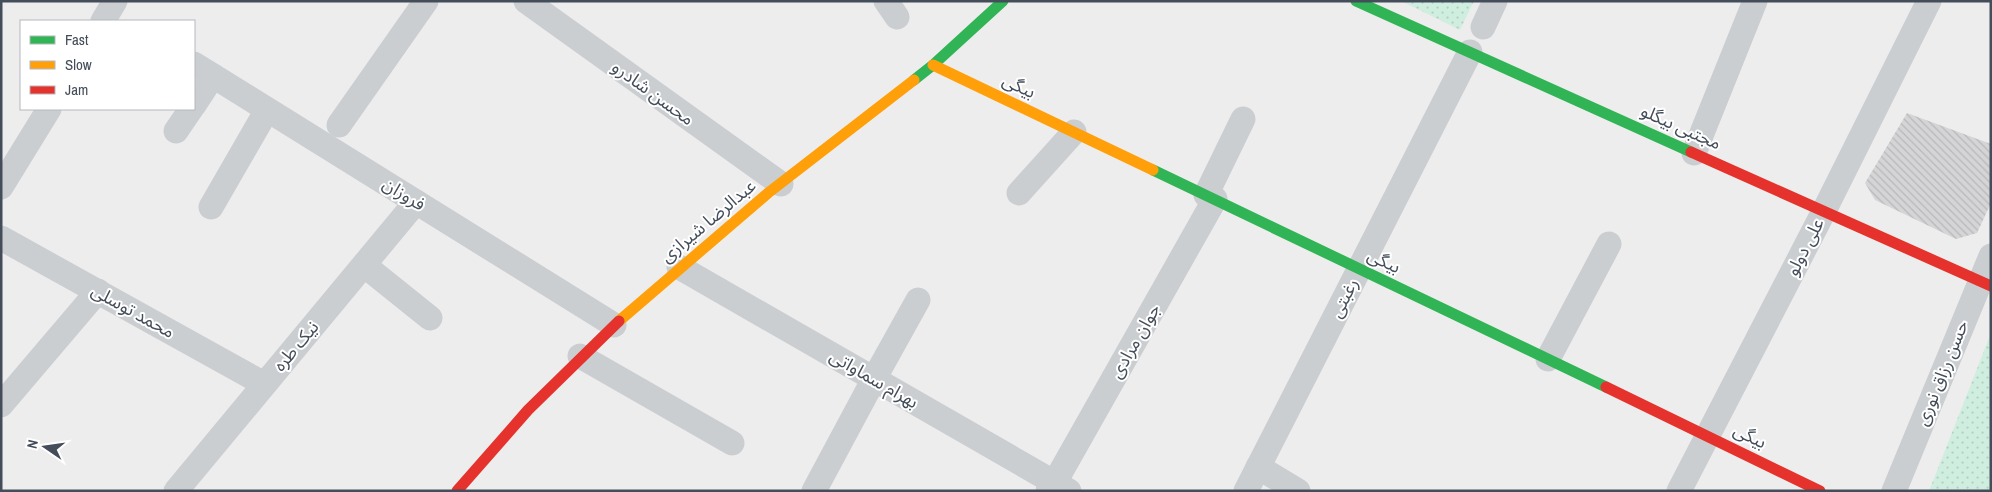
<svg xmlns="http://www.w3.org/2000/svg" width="1992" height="492" font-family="'Archivo Narrow','Noto Sans Arabic',sans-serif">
	<defs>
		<pattern id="park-dots" width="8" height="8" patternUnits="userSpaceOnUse" patternTransform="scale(1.25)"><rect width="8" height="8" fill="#d0eee0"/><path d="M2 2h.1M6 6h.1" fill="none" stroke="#b4cec2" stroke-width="1.8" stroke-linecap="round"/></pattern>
		<pattern id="building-back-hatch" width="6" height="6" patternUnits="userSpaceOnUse" patternTransform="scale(1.25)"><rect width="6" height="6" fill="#d5d5d7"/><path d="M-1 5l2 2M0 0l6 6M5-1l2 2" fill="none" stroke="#b8b8bb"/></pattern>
	</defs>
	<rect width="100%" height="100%" fill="#eeeded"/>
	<g fill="url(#park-dots)">
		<polygon points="1401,1 1474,1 1460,30"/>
		<polygon points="1991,333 1991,491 1929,491"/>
	</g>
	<polygon fill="url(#building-back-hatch)" points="1907,113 1991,144 1991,203 1977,233 1956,239 1875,200 1865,183"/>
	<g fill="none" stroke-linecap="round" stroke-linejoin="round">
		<g stroke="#cbced1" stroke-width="25">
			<polyline points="526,1 781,184"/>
			<polyline points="886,1 897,17"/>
			<polyline points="103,21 115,1"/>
			<polyline points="1483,27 1495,1"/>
			<polyline points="194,64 614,325"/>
			<polyline points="194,105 213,76"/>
			<polyline points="339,125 426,1"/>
			<polyline points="176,131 191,109"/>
			<polyline points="1694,153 1755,1"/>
			<polyline points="1,187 49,109"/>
			<polyline points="1019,193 1074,132"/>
			<polyline points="1206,195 1243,119"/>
			<polyline points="211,207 267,110"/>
			<polyline points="1,238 264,384"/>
			<polyline points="364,265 430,318"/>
			<polyline points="679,267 1069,491"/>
			<polyline points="580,356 732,443"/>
			<polyline points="1548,359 1609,244"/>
			<polyline points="1,405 98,291"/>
			<polyline points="1258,467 1298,491"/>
			<polyline points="176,491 416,202"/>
			<polyline points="814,491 874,379 918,300"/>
			<polyline points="1048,491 1055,482 1215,199"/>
			<polyline points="1246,491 1470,52"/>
			<polyline points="1679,491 1824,211 1929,1"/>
			<polyline points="1894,491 1991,256"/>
		</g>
		<g stroke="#30b455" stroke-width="11">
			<polyline points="1356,1 1691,152"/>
			<polyline points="914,80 933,65 1003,1"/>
			<polyline points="1153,170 1606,387"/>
		</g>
		<g stroke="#ff9f0a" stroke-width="11">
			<polyline points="933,65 1153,170"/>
			<polyline points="619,321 768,193 914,80"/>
		</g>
		<g stroke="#e5322d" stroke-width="11">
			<polyline points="1691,152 1991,286"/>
			<polyline points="1606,387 1820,491"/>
			<polyline points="457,491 528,410 619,321"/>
		</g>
	</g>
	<g text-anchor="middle" stroke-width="4" stroke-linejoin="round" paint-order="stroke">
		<g font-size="18" fill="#444d5a" stroke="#fff">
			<text transform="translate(1019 86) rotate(25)" y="6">بیگی</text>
			<text transform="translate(653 93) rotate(36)" y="6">محسن شادرو</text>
			<text transform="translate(1681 127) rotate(24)" y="6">مجتبی بیگلو</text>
			<text transform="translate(404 194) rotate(32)" y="6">فروزان</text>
			<text transform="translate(708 221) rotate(-40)" y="6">عبدالرضا شیرازی</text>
			<text transform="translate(1805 247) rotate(-63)" y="6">علی دولو</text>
			<text transform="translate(1384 261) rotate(25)" y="6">بیگی</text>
			<text transform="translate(1344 298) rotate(-63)" y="6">رغبتی</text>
			<text transform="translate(133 311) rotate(29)" y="6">محمد توسلی</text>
			<text transform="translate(1135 341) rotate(-60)" y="6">جوان مرادی</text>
			<text transform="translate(296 346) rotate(-50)" y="6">نیک طره</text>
			<text transform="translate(1942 373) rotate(-68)" y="6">حسن رزاق نوری</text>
			<text transform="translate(874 379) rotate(30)" y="6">بهرام سماواتی</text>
			<text transform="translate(1750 436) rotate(26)" y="6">بیگی</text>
		</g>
	</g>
	<rect width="1992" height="492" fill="none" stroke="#444d5a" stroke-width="5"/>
	<rect x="20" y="20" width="175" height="90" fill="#ffffff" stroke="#b4b8bd"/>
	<rect x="30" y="36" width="25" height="8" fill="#30b455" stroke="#b4b8bd"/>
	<text x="65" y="45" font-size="15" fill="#444d5a">Fast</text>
	<rect x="30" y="61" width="25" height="8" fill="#ff9f0a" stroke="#b4b8bd"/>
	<text x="65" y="70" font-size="15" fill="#444d5a">Slow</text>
	<rect x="30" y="86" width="25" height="8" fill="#e5322d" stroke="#b4b8bd"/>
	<text x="65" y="95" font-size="15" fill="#444d5a">Jam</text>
	<g transform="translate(45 447) rotate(283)" stroke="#ffffff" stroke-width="4" paint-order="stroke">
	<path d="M0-4L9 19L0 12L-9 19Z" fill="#444d5a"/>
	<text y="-8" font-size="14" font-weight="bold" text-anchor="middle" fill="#444d5a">N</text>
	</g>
</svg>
